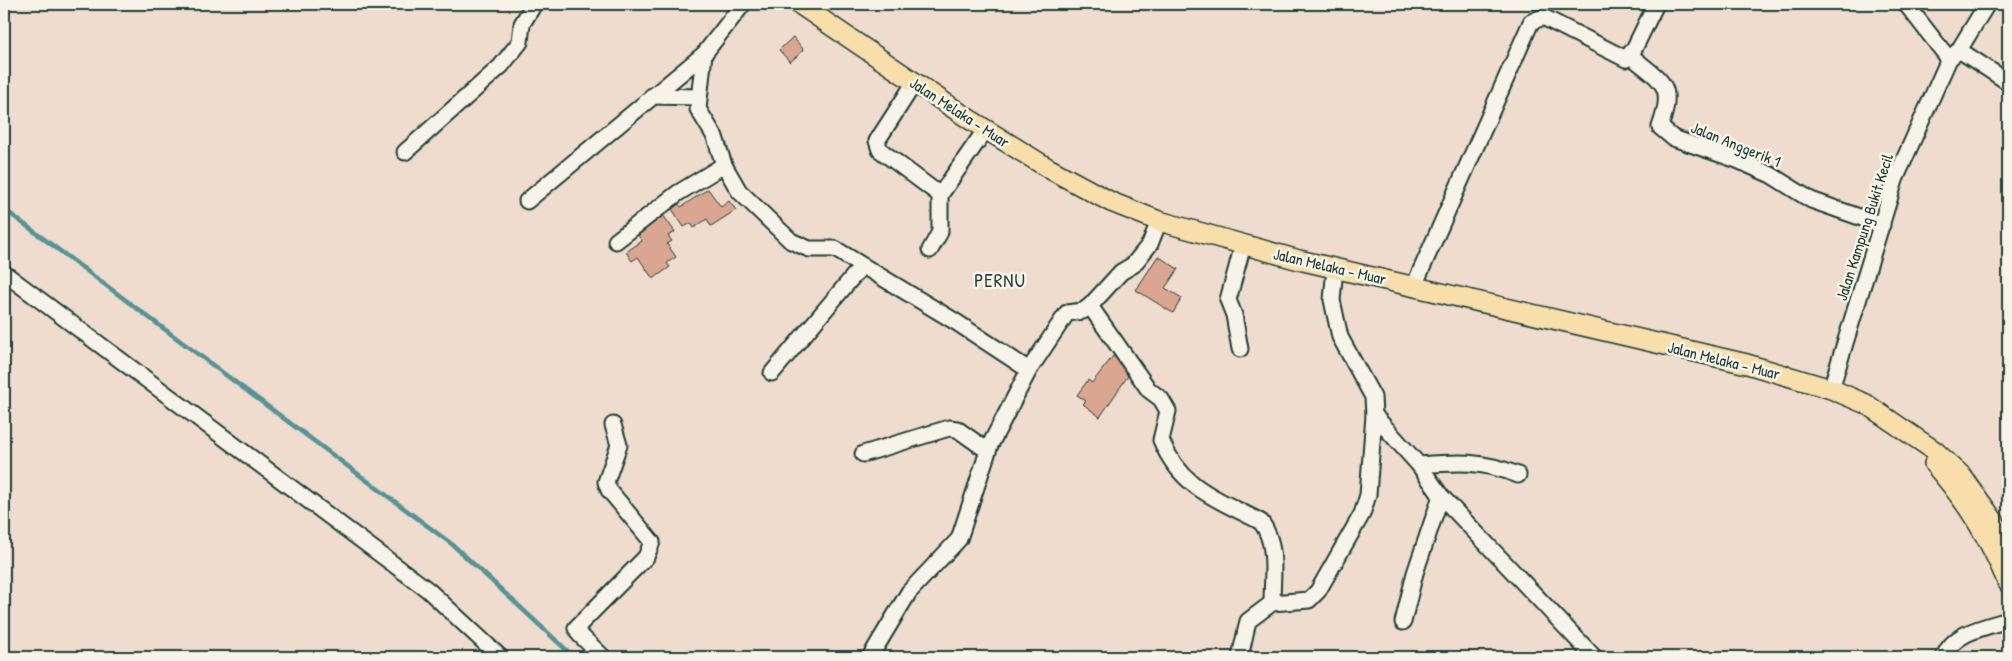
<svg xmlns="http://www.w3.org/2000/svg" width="2012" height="661" font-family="'Patrick Hand',sans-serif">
	<rect width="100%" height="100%" fill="#efdcce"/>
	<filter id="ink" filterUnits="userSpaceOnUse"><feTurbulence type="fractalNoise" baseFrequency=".02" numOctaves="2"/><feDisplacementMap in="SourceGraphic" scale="10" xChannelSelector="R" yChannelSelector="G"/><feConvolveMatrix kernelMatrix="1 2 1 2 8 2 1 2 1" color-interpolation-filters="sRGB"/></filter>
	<g filter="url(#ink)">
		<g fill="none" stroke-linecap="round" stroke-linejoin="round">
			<polyline stroke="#579395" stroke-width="4.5" points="4,209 453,545 574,657"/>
		</g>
		<g fill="#dba691" stroke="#1f3d34">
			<polygon points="793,37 804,50 790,62 779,50"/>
			<polygon points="708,189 721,207 729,201 736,210 711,226 707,219 694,228 691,223 684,227 670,206 677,202 681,207"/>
			<polygon points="661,212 675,232 668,236 672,241 667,244 676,257 667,263 670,267 653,279 638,257 632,261 626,252 642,241 638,235 645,230 641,225"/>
			<polygon points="1158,256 1178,269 1165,288 1182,298 1173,313 1136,290"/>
			<polygon points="1113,356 1132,370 1100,417 1083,404 1086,401 1077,395 1088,380 1092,383"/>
		</g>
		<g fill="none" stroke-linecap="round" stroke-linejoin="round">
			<g stroke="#1f3d34" stroke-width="19">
				<g id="minor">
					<polyline points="743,4 704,54 698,109 715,137 724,165 739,191 791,241 809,249 835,249 956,322 1029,370"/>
					<polyline points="1906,4 1949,59"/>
					<polyline points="1959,50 2008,82"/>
					<path d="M1630 55C1661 82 1676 83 1660 127L1673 138 1737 160 1771 175 1811 200 1882 225"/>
					<polyline points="915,82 877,141 880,150 940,195 986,129"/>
					<polyline points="652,96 698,97"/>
					<polyline points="405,152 501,66 520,42 522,24 534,4"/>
					<polyline points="527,201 704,54"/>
					<polyline points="616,241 678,193 724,165"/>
					<polyline points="930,250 940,232 940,195"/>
					<polyline points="4,273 428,590 500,657"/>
					<polyline points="1414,286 1531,22 1543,17 1626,59 1634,49 1656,4"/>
					<path d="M1090 306 1149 390 1161 399 1168 411 1161 440C1181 489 1218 499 1261 522 1278 544 1272 576 1272 603"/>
					<polyline points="1240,349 1234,315 1228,300 1243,245"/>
					<polyline points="772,373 861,267"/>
					<polyline points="1831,389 1895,180 1949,59 1959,50 1987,4"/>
					<polyline points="1374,415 1419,465 1441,496 1594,657"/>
					<polyline points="863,454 949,428 957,429 988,451"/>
					<path d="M1419 465C1457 462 1481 460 1518 475"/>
					<polyline points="1403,622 1415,573 1441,496"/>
					<polyline points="603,657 580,635 576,628 646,557 652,542 609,490 606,482 619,445 613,425"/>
					<polyline points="870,657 909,592 959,539 990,445 1029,370 1067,313 1083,311 1090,306 1121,272 1133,265 1150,244 1159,221"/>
					<polyline points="1240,657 1248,621 1272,603 1309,600 1318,591 1362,514 1368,495 1374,415 1373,397 1340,337 1332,300 1335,268"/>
					<path d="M1944 657C1953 632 1986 627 2008 620"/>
				</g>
			</g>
			<g stroke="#1f3d34" stroke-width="22">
				<g id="major">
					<polyline points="799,4 969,119 1048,168 1111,202 1159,221 1299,260 1747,364 1831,389 1866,404 1935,451 1961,475 1994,521 2008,549"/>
					<path d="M1934 464C1968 503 1988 536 2008 583"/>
				</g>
			</g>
			<use href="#minor" stroke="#f7f3e8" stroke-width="15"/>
			<use href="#major" stroke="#f8deab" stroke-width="19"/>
		</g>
	</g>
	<g text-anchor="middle" stroke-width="5" stroke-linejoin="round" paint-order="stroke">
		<g font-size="16" fill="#1f3d34" stroke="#f7f3e8">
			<text transform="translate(960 112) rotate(33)" y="6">Jalan Melaka - Muar</text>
			<text transform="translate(1736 144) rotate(22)" y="6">Jalan Anggerik 1</text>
			<text transform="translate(1864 227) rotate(-72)" y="6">Jalan Kampung Bukit Kecil</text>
			<text transform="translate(1330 266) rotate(13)" y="6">Jalan Melaka - Muar</text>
			<text transform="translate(1724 360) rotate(14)" y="6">Jalan Melaka - Muar</text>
		</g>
		<g font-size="19" letter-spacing="1" fill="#1f3d34" stroke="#f7f3e8">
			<text x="1000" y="287">PERNU</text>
		</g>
	</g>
	<rect width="2012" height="661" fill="none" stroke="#f7f3e8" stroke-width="20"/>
	<rect x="10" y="10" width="1992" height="641" fill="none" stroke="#1f3d34" stroke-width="2" filter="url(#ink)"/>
</svg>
